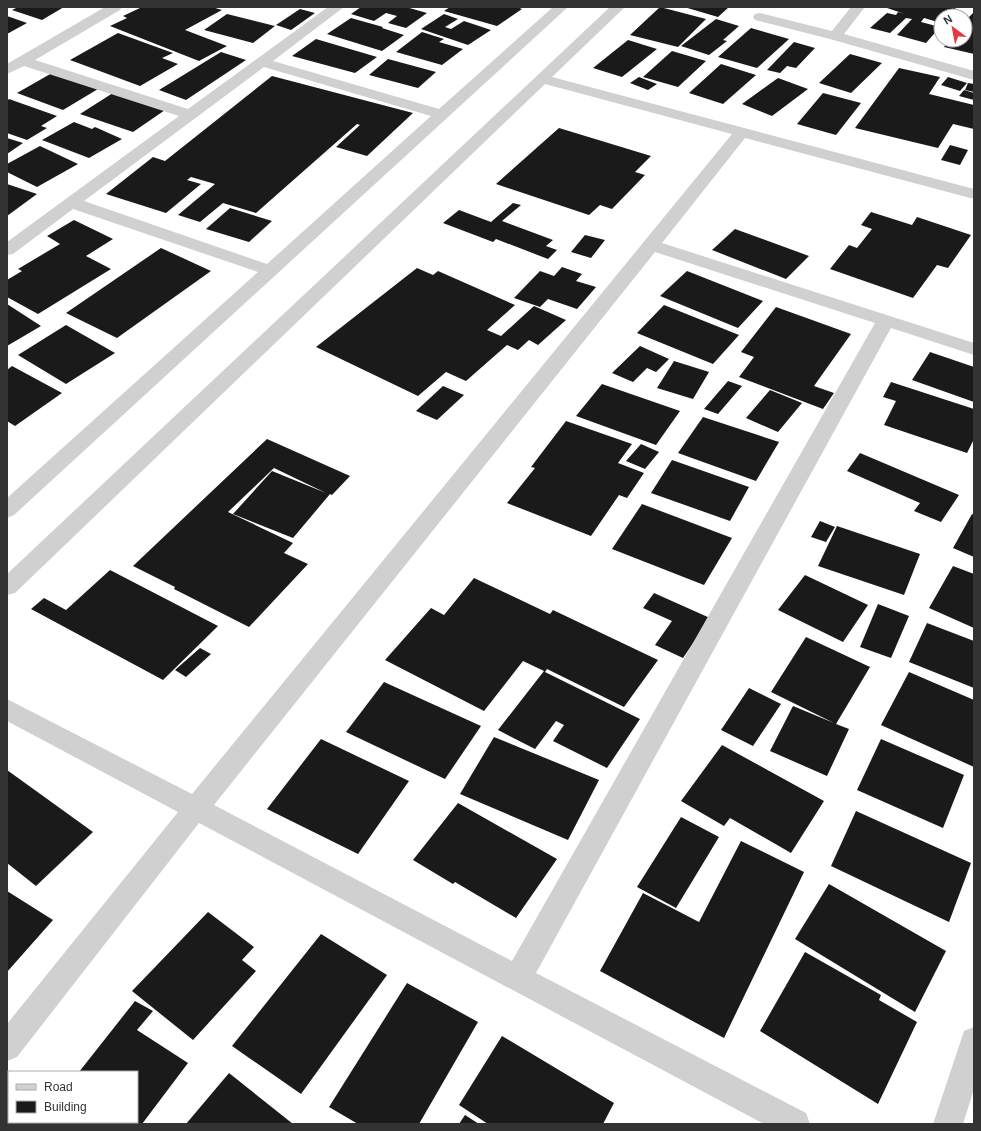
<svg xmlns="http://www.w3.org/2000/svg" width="981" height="1131" font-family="Arial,sans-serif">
	<rect width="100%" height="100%" fill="#fff"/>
	<g fill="#1a1a1a">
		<polygon points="18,7 64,7 42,20 12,10"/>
		<polygon points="142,7 212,7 222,10 185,30 227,46 199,61 110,26 127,18 123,16"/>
		<polygon points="361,7 406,7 427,13 406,28 388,23 397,16 386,13 374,21 351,14"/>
		<polygon points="450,7 517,7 522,9 497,26 444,11"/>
		<polygon points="660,7 706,19 678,47 630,35"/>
		<polygon points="684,7 729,7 718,17"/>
		<polygon points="884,7 954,7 956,8 948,16 941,16 941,23 924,18 921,22 940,27 926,43 897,35 912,19 906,18 890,33 870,28 887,13 896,15 898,12 905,14"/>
		<polygon points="300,9 315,13 291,30 276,25"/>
		<polygon points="974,12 974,54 944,47 949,40 965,40 965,21"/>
		<polygon points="227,14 275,26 253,43 204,30"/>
		<polygon points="444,14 458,19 445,27 451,29 464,21 491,30 468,45 421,29"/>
		<polygon points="7,16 27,23 7,34"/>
		<polygon points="351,18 383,27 382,28 404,35 382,51 327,34"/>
		<polygon points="716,19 739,26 723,40 727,41 709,55 681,46"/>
		<polygon points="751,28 789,39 757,68 718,57"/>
		<polygon points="422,32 444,39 439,42 463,49 442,65 396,52"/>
		<polygon points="118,33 173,53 162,58 178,64 140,86 70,60"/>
		<polygon points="316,39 377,57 355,73 292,56"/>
		<polygon points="628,40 657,49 622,77 593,68"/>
		<polygon points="794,42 815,48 796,68 787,66 780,73 767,70"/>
		<polygon points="672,51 706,61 678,87 643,77"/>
		<polygon points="221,52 246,60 186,100 159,90"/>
		<polygon points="850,54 882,63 851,93 819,83"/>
		<polygon points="388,59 436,72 418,88 369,75"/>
		<polygon points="721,64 756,75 723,104 689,93"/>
		<polygon points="899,68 940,77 929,94 974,105 974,129 953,124 938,148 855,128"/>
		<polygon points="52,73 98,89 63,110 17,93"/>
		<polygon points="272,76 413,113 367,156 336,147 360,125 357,124 256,213 223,203 200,222 178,215 215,184 191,177 187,180 201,184 166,213 106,194 153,157 165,161"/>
		<polygon points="639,77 657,84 648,90 630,83"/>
		<polygon points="948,77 967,83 960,91 941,85"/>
		<polygon points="778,78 808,89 772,116 742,104"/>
		<polygon points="968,83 974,84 974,92 965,90"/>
		<polygon points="964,90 974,93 974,100 959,96"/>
		<polygon points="116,91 168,108 133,132 80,114"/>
		<polygon points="823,93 861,103 836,135 797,124"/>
		<polygon points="9,99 57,116 41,126 47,128 27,140 7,133 7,101"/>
		<polygon points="74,122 92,129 95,127 122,139 89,158 42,140"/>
		<polygon points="559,128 651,156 635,172 645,175 612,209 600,205 589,215 496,184"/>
		<polygon points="7,138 23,143 7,154"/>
		<polygon points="950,145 968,150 960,165 941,160"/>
		<polygon points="40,146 78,164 37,187 7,172 7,164"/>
		<polygon points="7,184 37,194 7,216"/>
		<polygon points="513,203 521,205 502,221 553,240 546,246 557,250 548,259 496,239 493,242 443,223 459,210 491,222"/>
		<polygon points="230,208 272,221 249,242 206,229"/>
		<polygon points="871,212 912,225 917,217 971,235 948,268 937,265 913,298 830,269 849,245 857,248 872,229 861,225"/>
		<polygon points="74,220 113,239 86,256 111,269 38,314 7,297 7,280 22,271 18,269 60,244 47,236"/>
		<polygon points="735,229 809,256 786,279 712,250"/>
		<polygon points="585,235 605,240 591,258 571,252"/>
		<polygon points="161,248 211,271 117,338 66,313"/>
		<polygon points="562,267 582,274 576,281 596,287 577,309 548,299 540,307 514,298 540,271 554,276"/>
		<polygon points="417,268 433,275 438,271 515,305 487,330 501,336 534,306 566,320 538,345 529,340 518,350 507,345 466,381 446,372 418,396 316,347"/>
		<polygon points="687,271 763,301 738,328 660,296"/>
		<polygon points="7,304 41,326 7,346"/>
		<polygon points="664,305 739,335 713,364 637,333"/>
		<polygon points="776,307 851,334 814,386 834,393 823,409 739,377 754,357 741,352"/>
		<polygon points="66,325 115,353 66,384 18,355"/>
		<polygon points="640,346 669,359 656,372 647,368 633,382 612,373"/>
		<polygon points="930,352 974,367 974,402 912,380"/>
		<polygon points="674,361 709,372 693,399 657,388"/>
		<polygon points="12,366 62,393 15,426 7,421 7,370"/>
		<polygon points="728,381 742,386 718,414 704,409"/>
		<polygon points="891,382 974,409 974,439 967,453 884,425 896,401 883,397"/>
		<polygon points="602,384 680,411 656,445 576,416"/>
		<polygon points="443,386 464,395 437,420 416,411"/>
		<polygon points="770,390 802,403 778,432 746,418"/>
		<polygon points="703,417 779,442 756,481 678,453"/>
		<polygon points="566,421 632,444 618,463 644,473 627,498 619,495 591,536 507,503 535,468 531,467"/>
		<polygon points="267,439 350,476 332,495 330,494 293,538 233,514 272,471 326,493 274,468 228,512 293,543 284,553 308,564 249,627 174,589 175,587 133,566"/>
		<polygon points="641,444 659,452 645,469 626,461"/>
		<polygon points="860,453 959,495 941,522 914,511 920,503 847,471"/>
		<polygon points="672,460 749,487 730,521 651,493"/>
		<polygon points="642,504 732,538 704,585 612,549"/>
		<polygon points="972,514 974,515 974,557 953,548"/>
		<polygon points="820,521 835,527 826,542 811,537"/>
		<polygon points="837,526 920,554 904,595 818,566"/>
		<polygon points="953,566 974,574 974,628 929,608"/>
		<polygon points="110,570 218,626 163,680 31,609 44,598 66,610"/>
		<polygon points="805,575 868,605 843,642 778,610"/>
		<polygon points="474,578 550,614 553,610 658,660 624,707 547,669 545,672 640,719 607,768 553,741 564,725 556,721 535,749 498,730 544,671 523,661 484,711 385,660 431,608 444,615"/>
		<polygon points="654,593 710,618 683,658 655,645 672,621 643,608"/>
		<polygon points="878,604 909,616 891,658 860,647"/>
		<polygon points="927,623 974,641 974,688 909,662"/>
		<polygon points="806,637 870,667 836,724 849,729 827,776 770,751 793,706 834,723 771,692"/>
		<polygon points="200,648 211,654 186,677 175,670"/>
		<polygon points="909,672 974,700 974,767 881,725"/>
		<polygon points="384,682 481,726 445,779 346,732"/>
		<polygon points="749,688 781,704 753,746 721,730"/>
		<polygon points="494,737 599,780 568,840 460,794"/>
		<polygon points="321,739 409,781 358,854 267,809"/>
		<polygon points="881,739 964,775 943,828 857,790"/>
		<polygon points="722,745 824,801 791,853 730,818 724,826 681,801"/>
		<polygon points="7,770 93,832 36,886 7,863"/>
		<polygon points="458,803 557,859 516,918 455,882 453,884 413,860"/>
		<polygon points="856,811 971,863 949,922 831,866"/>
		<polygon points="681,817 719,837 676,908 637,887"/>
		<polygon points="741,841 804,872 724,1038 600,971 643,893 699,922"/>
		<polygon points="829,884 946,951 915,1012 795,939"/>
		<polygon points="7,891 53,920 7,972"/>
		<polygon points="208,912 254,947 242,960 256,971 193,1040 132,991"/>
		<polygon points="321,934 387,975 301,1094 232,1046"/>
		<polygon points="805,952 881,995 879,1000 917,1022 878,1104 760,1031"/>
		<polygon points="407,983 478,1022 419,1124 358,1124 329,1107"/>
		<polygon points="135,1001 153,1011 137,1030 188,1063 142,1124 37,1124 39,1122 137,1122 137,1072 79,1072"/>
		<polygon points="502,1036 614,1103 603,1124 488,1124 459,1105"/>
		<polygon points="229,1073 293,1124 186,1124"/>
		<polygon points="465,1115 479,1124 459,1124"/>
	</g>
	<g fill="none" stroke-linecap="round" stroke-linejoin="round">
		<g fill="#d0d0d0" fill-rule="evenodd">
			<path d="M105 7H122L120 10 35 60 188 109 328 7H344L273 61 439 109 553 7H568L14 515 7 518V498L258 272 73 209 13 254 7 255V242L179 116 24 66 7 74V64ZM264 67 431 116 267 264 84 201Z"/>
			<path d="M610 7H625L552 77 974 189V199L745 138 662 243 974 343V355L891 328 536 973 806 1113 810 1124H764L199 823 17 1057 7 1061V1024L178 812 7 721V699L192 794 732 134 545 84 15 593 7 595V574ZM655 252 875 323 512 961 214 805Z"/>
			<polygon points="851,7 865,7 844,34 974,71 974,80 830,39 755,20 753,17 755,14 760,13 832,31"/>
			<polygon points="974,1027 974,1089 963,1124 933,1124 964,1031"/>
		</g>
	</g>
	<rect width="981" height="1131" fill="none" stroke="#333333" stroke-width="16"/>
	<rect x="8" y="1071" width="130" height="52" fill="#ffffff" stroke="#adadad"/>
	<rect x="16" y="1084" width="20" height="6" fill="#d0d0d0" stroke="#adadad"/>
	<text x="44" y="1091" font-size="12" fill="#333333">Road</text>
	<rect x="16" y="1101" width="20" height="12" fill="#1a1a1a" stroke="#adadad"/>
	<text x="44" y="1111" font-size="12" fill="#333333">Building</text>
	<g transform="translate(953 28) rotate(328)"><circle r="19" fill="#ffffff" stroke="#adadad"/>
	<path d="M0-3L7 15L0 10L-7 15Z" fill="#e63946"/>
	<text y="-6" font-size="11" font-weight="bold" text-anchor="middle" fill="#333333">N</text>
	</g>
</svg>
